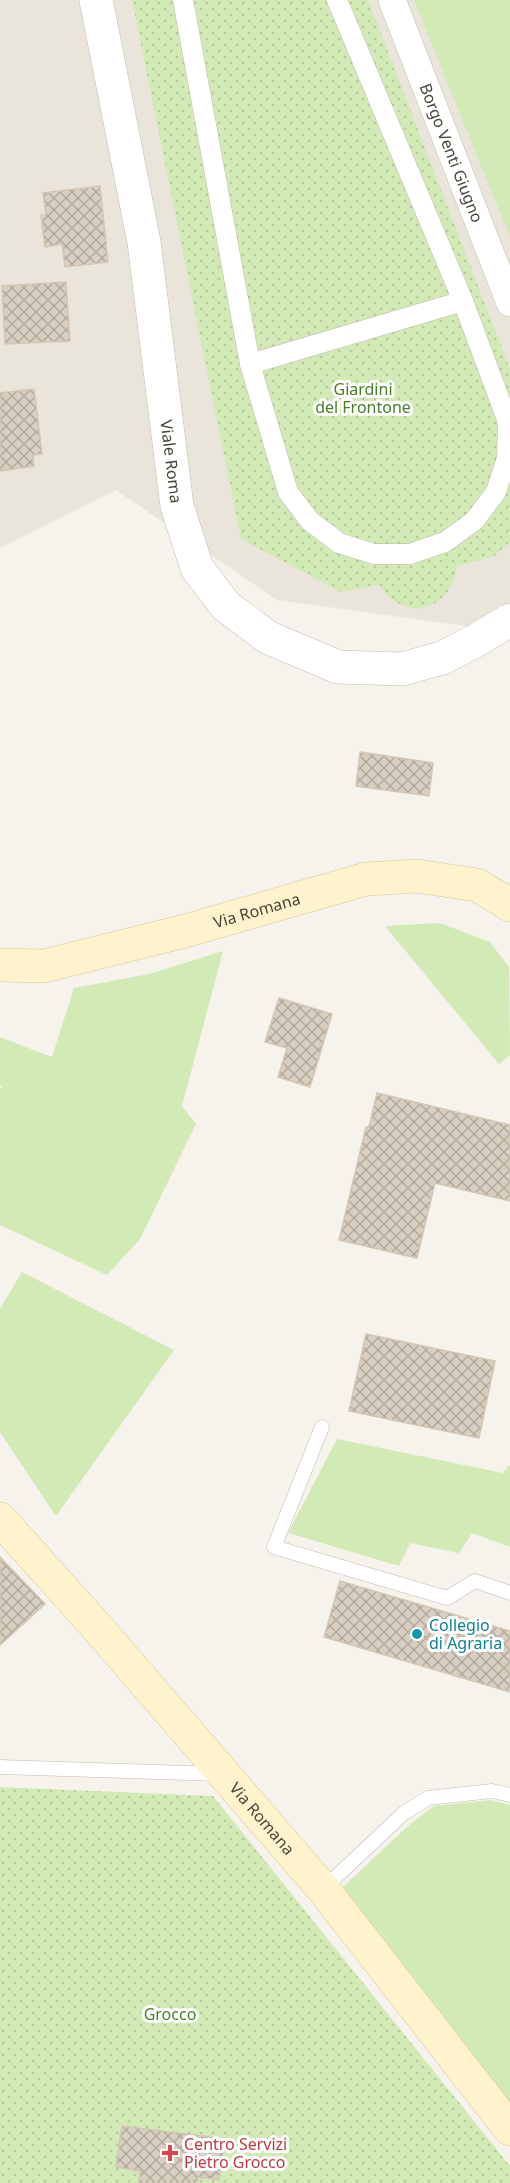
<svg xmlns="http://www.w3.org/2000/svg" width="510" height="2183" font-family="'Noto Sans',sans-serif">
	<defs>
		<pattern id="park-dots" width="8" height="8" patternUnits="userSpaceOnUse" patternTransform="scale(1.5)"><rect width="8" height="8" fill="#d2eab5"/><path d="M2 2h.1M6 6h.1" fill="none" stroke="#b6ca9c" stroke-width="1.8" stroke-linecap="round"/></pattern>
		<pattern id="building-cross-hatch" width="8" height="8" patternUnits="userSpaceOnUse" patternTransform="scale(1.5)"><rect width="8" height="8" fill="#d8cfc1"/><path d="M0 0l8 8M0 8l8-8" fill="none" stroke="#b1aa9e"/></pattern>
	</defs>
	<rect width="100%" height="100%" fill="#f6f3ec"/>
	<polygon fill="#eae5da" points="0,0 510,0 510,611 487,629 277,600 116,490 0,548"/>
	<g fill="#d2eab5">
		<polygon points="414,0 510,0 510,237"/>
		<polygon points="440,923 490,942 509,967 510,1055 499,1064 385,926"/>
		<polygon points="223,951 182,1106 196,1124 140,1239 107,1275 0,1225 0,1090 2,1087 0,1086 0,1037 52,1057 74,988 149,974"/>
		<polygon points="22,1272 174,1350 56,1516 0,1432 0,1309"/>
		<polygon points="337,1439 503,1473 508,1466 510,1466 510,1547 472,1533 459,1553 410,1543 399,1566 288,1533"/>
		<polygon points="491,1800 510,1805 510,2107 341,1889 409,1825 434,1806"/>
	</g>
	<g fill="url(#park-dots)">
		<path d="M132 0H368L510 369V542L494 556 457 566C452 611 404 624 379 585L341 592 241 539Z"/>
		<polygon points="0,1787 213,1796 510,2166 510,2183 0,2183"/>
	</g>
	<g fill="url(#building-cross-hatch)" stroke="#d3c7b4" stroke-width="1.5">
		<polygon points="100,186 108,262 65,267 62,244 45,247 41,215 46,215 43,193"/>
		<polygon points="66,282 70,341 5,344 2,286"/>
		<polygon points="34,389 42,454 33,455 34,466 0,471 0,393"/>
		<polygon points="360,752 433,763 429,796 356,786"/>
		<polygon points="279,998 332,1014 310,1087 278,1077 287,1048 265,1042"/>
		<polygon points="377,1093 510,1125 510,1201 435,1183 417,1258 339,1240 366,1127 369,1127"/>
		<polygon points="366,1334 495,1361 479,1438 349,1411"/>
		<polygon points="0,1557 45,1604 0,1645"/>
		<polygon points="340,1581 510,1631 510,1692 324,1637"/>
		<polygon points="122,2126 225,2139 219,2180 198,2177 197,2183 139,2183 140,2171 116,2167"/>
	</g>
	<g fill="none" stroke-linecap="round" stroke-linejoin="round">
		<g stroke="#c2bbae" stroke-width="15">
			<g id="service">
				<polyline points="322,1427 274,1547 447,1598 475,1581 510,1593"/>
				<polyline points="0,1767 219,1774"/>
				<polyline points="323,1889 404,1813 428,1798 492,1791 510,1795"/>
			</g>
		</g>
		<g stroke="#c2bbae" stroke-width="21">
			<g id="pedestrian">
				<polyline points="183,0 250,364 463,301 337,0"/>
				<polyline points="250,364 288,492 310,521 339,543 374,554 410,554 445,542 474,521 496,492 507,458 508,422 463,301"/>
			</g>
		</g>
		<g stroke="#c2bbae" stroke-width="28">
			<g id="minor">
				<path id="s1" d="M392 0 510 303"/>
			</g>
		</g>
		<g stroke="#c2bbae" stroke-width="34">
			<g id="tertiary">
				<path id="s2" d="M96 0 144 242 177 506 197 568 226 606 269 638 338 667 402 669 442 658 475 641 510 620"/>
			</g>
		</g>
		<g stroke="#d6c79b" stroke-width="34">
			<g id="secondary">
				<path id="s3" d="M0 965 44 966 185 931 366 879 417 876 477 885 510 905"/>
				<path id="s4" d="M0 1519 96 1626 323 1889 510 2129"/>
			</g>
		</g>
		<use href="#service" stroke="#fff" stroke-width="14"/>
		<use href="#pedestrian" stroke="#fff" stroke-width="20"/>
		<use href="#minor" stroke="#fff" stroke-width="27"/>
		<use href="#tertiary" stroke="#fff" stroke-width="33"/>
		<use href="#secondary" stroke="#fff3cd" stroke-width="33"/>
	</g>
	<circle fill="#0f9aa8" stroke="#fff" stroke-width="2" cx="417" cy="1634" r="6"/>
	<path fill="#e0444e" stroke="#fff" stroke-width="2" d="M167 2144h6v6h6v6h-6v6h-6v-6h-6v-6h6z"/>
	<g text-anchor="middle" stroke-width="6" stroke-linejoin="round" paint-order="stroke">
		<g font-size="16" fill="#4b4439" stroke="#fff">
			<text dy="6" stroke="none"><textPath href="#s1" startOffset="164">Borgo Venti Giugno</textPath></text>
			<text dy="6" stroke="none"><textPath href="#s2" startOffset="468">Viale Roma</textPath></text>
			<text dy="6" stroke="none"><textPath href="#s3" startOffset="264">Via Romana</textPath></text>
			<text dy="6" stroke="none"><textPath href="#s4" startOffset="398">Via Romana</textPath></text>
		</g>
		<g font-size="16" fill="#4a7f2a" stroke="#fff">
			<text x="363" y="395">Giardini<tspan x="363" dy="18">del Frontone</tspan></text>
			<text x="170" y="2020">Grocco</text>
		</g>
		<g font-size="16" fill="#0d838f" stroke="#fff" text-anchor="start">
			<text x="429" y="1631">Collegio<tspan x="429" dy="18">di Agraria</tspan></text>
		</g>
		<g font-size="16" fill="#be3a42" stroke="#fff" text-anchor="start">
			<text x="184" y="2150">Centro Servizi<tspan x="184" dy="18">Pietro Grocco</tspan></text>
		</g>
	</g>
</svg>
